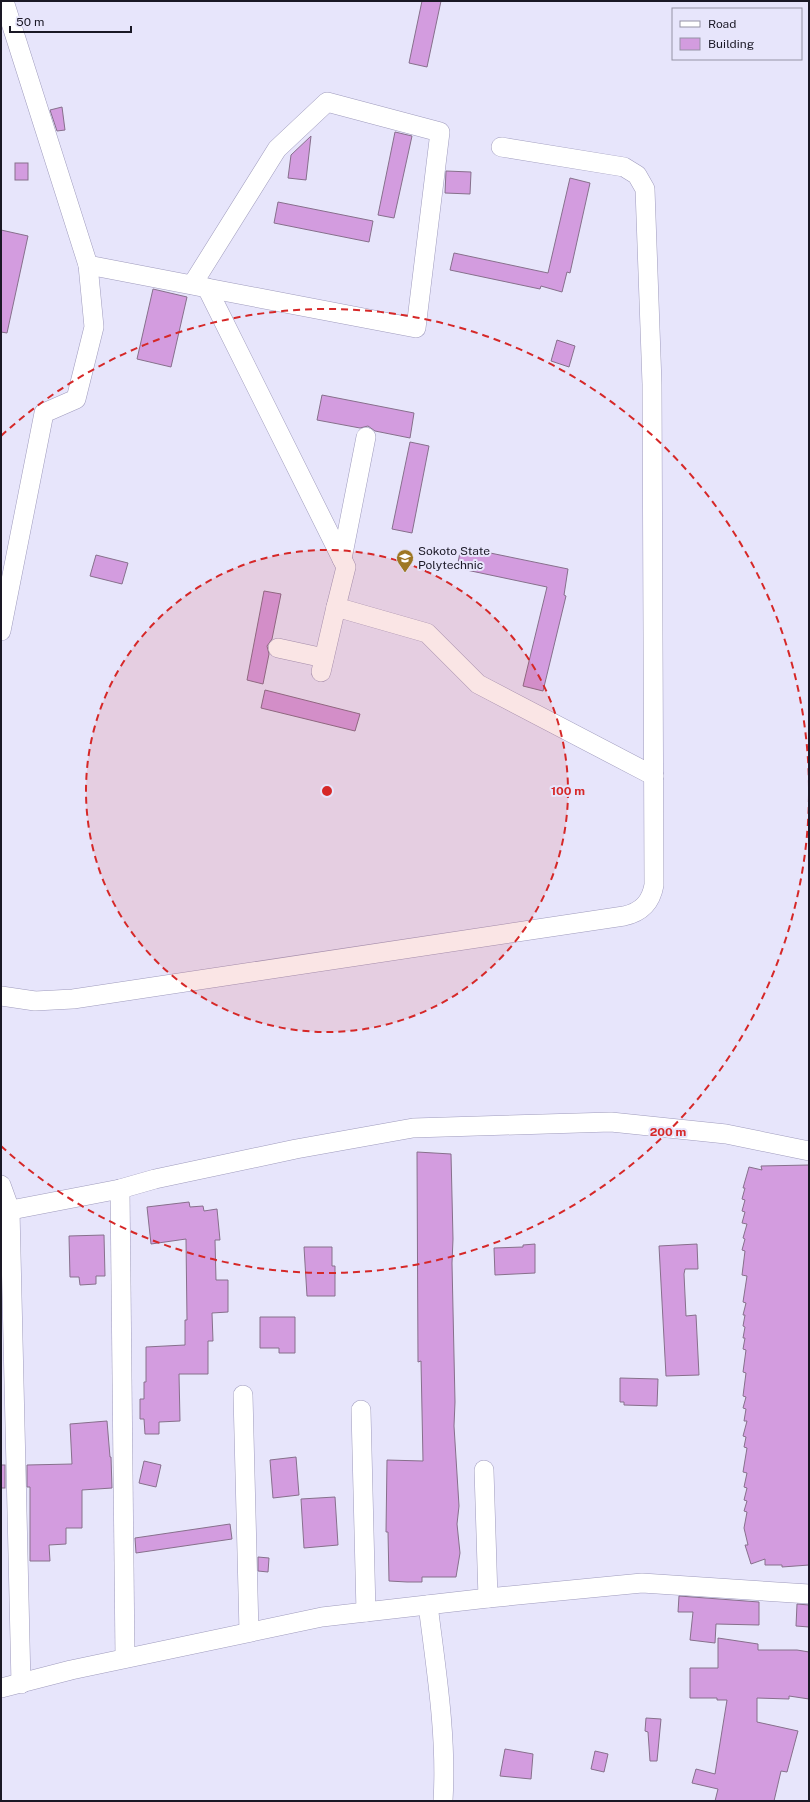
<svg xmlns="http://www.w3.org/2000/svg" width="810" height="1802" font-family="'Public Sans',sans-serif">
	<rect width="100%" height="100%" fill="#e7e5fb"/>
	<g fill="#d39cdf" stroke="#87708c">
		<polygon points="422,1 441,1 427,67 409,63"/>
		<polygon points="62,107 65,130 57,131 50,110"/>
		<polygon points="395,132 412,136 394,218 378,215"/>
		<polygon points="311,136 306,180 288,178 291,155"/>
		<rect x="15" y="163" width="13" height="17"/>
		<polygon points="446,171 471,172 470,194 445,193"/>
		<polygon points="570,178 590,183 570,273 567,272 562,292 541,286 540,289 450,270 454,253 548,273"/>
		<polygon points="278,202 373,221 369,242 274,223"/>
		<polygon points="1,230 28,236 7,333 1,332"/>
		<polygon points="153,289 187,297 171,367 137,359"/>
		<polygon points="557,340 575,346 569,367 551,361"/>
		<polygon points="322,395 414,413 410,438 375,431 368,426 360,428 317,420"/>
		<polygon points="410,442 429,446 412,533 392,529"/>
		<polygon points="461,547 568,569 564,595 566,596 543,691 523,686 547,587 457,568"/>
		<polygon points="96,555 128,563 122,584 90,576"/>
		<polygon points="264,591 281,594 272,639 267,646 269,654 263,684 247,680"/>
		<polygon points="265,690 360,714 355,731 261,708"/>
		<polygon points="417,1152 451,1154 453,1239 452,1263 455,1402 454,1426 459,1506 457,1524 460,1553 456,1577 422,1577 422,1582 407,1582 389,1581 388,1532 386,1532 387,1460 423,1461 421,1361 418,1362"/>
		<polygon points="809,1165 809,1565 782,1567 782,1565 765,1565 765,1559 751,1564 745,1545 748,1545 744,1528 747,1512 744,1511 747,1501 744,1500 747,1488 744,1487 747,1473 743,1472 747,1448 744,1447 746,1437 743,1436 747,1421 744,1421 746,1409 743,1408 746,1397 743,1396 746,1373 743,1372 746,1350 743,1349 745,1338 743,1338 745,1327 743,1326 745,1315 743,1315 746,1303 743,1302 747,1276 742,1275 745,1251 742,1250 745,1239 743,1238 747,1224 742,1223 745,1212 742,1211 745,1200 742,1199 745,1188 743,1188 749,1167 762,1170 761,1166"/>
		<polygon points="189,1202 190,1207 203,1206 204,1211 217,1209 220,1240 215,1240 216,1280 228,1280 228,1312 212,1313 213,1341 208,1341 208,1374 179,1374 180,1421 159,1422 159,1434 145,1434 144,1419 140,1419 140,1399 144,1399 144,1382 146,1382 146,1347 185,1345 185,1320 187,1320 186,1239 151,1244 147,1207"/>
		<polygon points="104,1235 105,1276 96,1276 96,1284 80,1285 79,1277 70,1277 69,1236"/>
		<polygon points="535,1244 535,1273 495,1275 494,1248 523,1247 523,1245"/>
		<polygon points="697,1244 698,1269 685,1269 684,1274 686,1316 696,1315 699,1375 666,1376 659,1246"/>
		<polygon points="304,1247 332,1247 332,1266 335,1266 335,1296 307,1296"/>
		<polygon points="260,1317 295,1317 295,1353 279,1353 279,1348 260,1348"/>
		<polygon points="620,1378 658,1379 657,1406 624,1405 624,1402 620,1402"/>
		<polygon points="107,1421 110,1457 111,1457 112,1488 82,1490 82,1528 66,1528 66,1544 49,1545 50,1561 30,1561 30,1487 27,1487 27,1465 72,1464 70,1424"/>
		<polygon points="296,1457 299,1495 273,1498 270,1460"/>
		<polygon points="144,1461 161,1465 156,1487 139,1483"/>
		<rect x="1" y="1465" width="4" height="23"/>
		<polygon points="335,1497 338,1545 304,1548 301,1499"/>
		<polygon points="230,1524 232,1539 136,1553 135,1538"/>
		<polygon points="258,1557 269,1558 268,1572 258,1571"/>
		<polygon points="679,1596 759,1602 759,1625 716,1624 715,1643 690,1640 693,1612 678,1612"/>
		<polygon points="797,1604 809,1605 809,1627 796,1626"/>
		<polygon points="718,1638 758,1644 758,1650 797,1650 809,1652 809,1699 789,1696 789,1699 757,1698 757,1722 798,1731 787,1772 781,1771 774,1801 715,1801 718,1789 692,1783 696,1769 715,1774 727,1700 717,1700 717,1698 690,1698 690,1668 718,1668"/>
		<polygon points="646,1718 661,1719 657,1761 650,1761 648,1732 645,1731"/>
		<polygon points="505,1749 533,1754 531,1779 500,1776"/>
		<polygon points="595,1751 608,1754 604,1772 591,1769"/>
	</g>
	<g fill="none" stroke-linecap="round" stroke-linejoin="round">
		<g stroke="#9f9bbd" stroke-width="20">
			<g id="minor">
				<polyline points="88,265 192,285 207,288 416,328 440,132 327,102 277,149 192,285"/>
				<polyline points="207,288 346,567 336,607 427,633 478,684 654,776"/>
				<polyline points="342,559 366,437"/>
				<polyline points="1,631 44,413 76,399 94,327 88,265 4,1"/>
				<polyline points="278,648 324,658"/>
				<polyline points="321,672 336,607"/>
				<path d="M1 996 35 1001 73 999 624 916C642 912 651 902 654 885L652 384 645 189 637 175 624 167 501 147"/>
				<polyline points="1,1185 10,1210 21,1684"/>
				<polyline points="120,1189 125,1658"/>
				<polyline points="1,1212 120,1189 155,1179 296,1149 413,1128 611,1122 726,1134 809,1151"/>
				<polyline points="243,1395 249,1632"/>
				<polyline points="361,1410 366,1612"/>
				<polyline points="484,1470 488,1598"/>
				<path d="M428 1605C436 1669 447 1736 443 1801"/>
				<polyline points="1,1688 71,1670 322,1617 488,1598 642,1583 809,1594"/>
			</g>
		</g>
		<use href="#minor" stroke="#fff" stroke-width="19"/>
	</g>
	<circle cx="327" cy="791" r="241" fill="#d62828" fill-opacity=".12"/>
	<g fill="none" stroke="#d62828" stroke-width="2" stroke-dasharray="7 5">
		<circle cx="327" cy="791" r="241"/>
		<path d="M809 795A482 482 0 0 1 1 1146M1 436A482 482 0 0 1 809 787"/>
	</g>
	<defs>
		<g id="university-pin" transform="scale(0.9)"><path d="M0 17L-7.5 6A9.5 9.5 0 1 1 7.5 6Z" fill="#9e7724" stroke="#e7e5fb"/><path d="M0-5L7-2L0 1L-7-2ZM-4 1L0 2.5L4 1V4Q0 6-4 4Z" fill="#fff"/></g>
	</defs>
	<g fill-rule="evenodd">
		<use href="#university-pin" x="405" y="558"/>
	</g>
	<g text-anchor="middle" stroke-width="4" stroke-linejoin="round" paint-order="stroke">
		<g font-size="12" fill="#1a1825" stroke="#e7e5fb" text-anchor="start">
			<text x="418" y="555">Sokoto State<tspan x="418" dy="14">Polytechnic</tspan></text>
		</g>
	</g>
	<circle cx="327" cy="791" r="6" fill="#d62828" stroke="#e7e5fb" stroke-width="2"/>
	<g font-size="12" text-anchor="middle" font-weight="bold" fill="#d62828" stroke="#e7e5fb" stroke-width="4" stroke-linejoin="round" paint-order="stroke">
		<text x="568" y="795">100 m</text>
		<text x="668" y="1136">200 m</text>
	</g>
	<rect width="810" height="1802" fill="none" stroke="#1a1825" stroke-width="4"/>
	<rect x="672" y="8" width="130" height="52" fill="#e7e5fb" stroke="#9593a5"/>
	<rect x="680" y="21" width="20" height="6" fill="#ffffff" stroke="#9593a5"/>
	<text x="708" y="28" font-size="12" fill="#1a1825">Road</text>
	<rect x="680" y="38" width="20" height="12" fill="#d39cdf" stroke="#9593a5"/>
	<text x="708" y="48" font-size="12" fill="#1a1825">Building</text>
	<path d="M10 26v6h121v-6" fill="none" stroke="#1a1825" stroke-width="2"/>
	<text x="16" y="26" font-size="12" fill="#1a1825" stroke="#e7e5fb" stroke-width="3" paint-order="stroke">50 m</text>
</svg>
